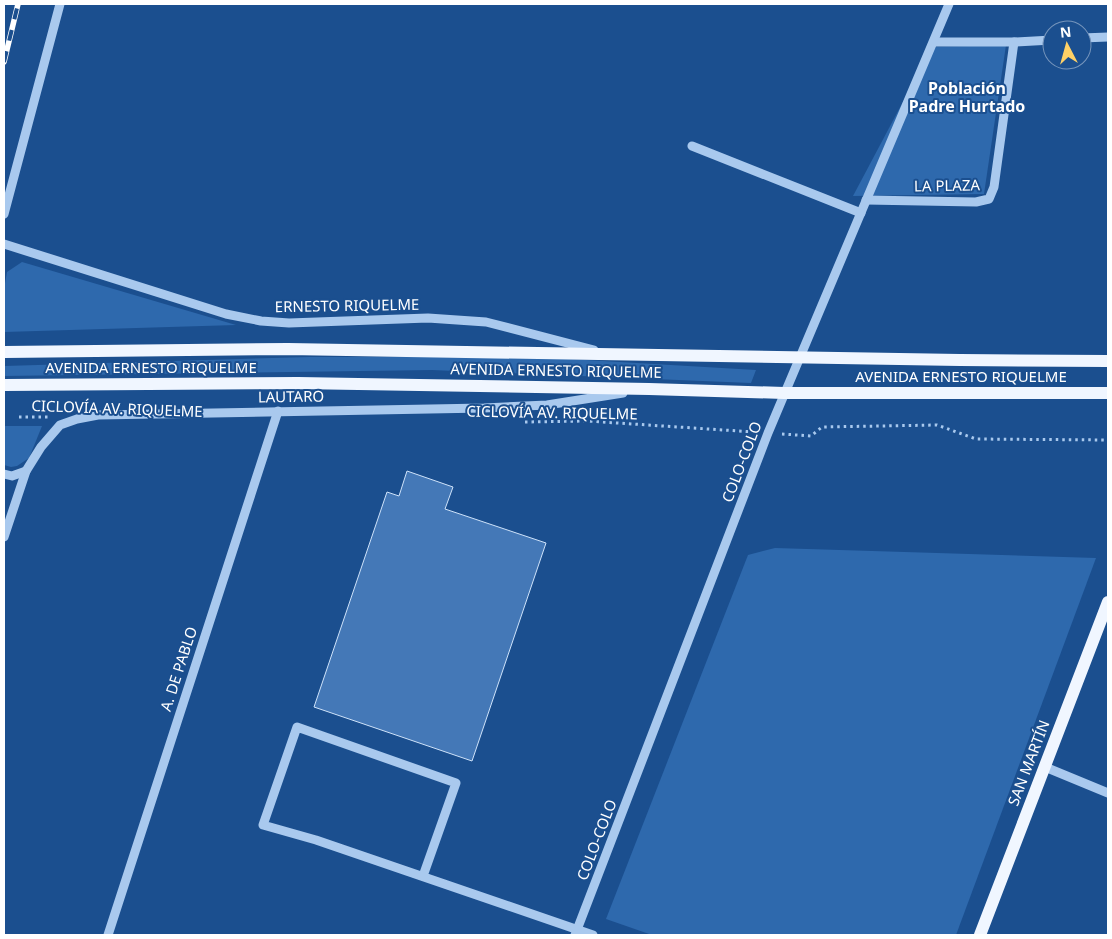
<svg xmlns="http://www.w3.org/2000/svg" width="1112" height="939" font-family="'Noto Sans',sans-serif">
	<rect width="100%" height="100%" fill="#1b4f8f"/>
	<g fill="#2e69ad">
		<polygon points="1006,45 984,194 853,196 932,47"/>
		<polygon points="22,262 236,325 4,332 4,289 7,272"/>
		<polygon points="309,357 434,357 569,359 756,370 751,383 432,370 4,376 4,366"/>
		<polygon points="4,426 42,426 29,458 17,466 11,467 4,465"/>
		<polygon points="775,548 1096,558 956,935 652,935 606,919 748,555"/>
	</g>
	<polygon fill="#4478b7" stroke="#cfe3fa" points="407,471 453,487 445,509 546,543 472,761 314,707 387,492 399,496"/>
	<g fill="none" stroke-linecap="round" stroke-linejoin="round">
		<g stroke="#a9c9ee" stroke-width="3" stroke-dasharray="2.5 4" stroke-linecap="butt">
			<polyline points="19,417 49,417"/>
			<polyline points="525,422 587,421 754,432"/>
			<polyline points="782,434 811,436 822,427 937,425 976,439 1108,440"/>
		</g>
		<g stroke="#a9c9ee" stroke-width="9">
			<polyline points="1082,38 1108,37"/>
			<polyline points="934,42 1014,42 1052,40"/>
			<polyline points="692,146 861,213"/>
			<polyline points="866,200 976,202 989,199 994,187 1014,42"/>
			<polyline points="4,214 60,4"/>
			<polyline points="4,244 226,314 261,321 289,323 428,318 486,322 594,350"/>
			<polyline points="4,474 12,476 26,471"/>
			<polyline points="4,537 26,471 41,447 60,425 77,419 98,415 484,408 547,405 623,393"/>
			<polyline points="1045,767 1108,793"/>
			<polyline points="423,876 456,783 297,727 263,825 316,840 593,935"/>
			<polyline points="108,935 278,411"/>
			<polyline points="575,935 768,433 949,4"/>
		</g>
		<g stroke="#f0f6ff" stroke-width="12">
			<polyline points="4,352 288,349 960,360 1108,361"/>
			<polyline points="4,385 298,383 649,389 784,393 1108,393"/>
			<polyline points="980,935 1108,602"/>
		</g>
		<g stroke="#fff" stroke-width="5.5">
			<polyline id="rail" points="4,62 18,4"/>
		</g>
		<use href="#rail" stroke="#1b4f8f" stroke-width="4" stroke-dasharray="11" stroke-linecap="butt"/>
	</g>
	<g text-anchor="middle" stroke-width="4" stroke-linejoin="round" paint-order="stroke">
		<g font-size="15" fill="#fff" stroke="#1b4f8f">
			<text transform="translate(947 186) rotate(-1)" y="5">LA PLAZA</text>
			<text transform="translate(347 306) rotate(-1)" y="5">ERNESTO RIQUELME</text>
			<text x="151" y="373">AVENIDA ERNESTO RIQUELME</text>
			<text transform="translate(556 371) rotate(1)" y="5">AVENIDA ERNESTO RIQUELME</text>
			<text x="961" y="382">AVENIDA ERNESTO RIQUELME</text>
			<text transform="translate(291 397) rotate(-1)" y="5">LAUTARO</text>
			<text transform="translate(117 409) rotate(2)" y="5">CICLOVÍA AV. RIQUELME</text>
			<text transform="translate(552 413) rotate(1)" y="5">CICLOVÍA AV. RIQUELME</text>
			<text transform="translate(742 462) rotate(-69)" y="5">COLO-COLO</text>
			<text transform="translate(179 669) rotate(-72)" y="5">A. DE PABLO</text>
			<text transform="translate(1029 763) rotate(-69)" y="5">SAN MARTÍN</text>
			<text transform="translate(597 840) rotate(-69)" y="5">COLO-COLO</text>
		</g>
		<g font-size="16" font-weight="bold" fill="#fff" stroke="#1b4f8f">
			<text x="967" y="94">Población<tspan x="967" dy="18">Padre Hurtado</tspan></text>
		</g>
	</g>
	<rect width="1112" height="939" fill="none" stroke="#ffffff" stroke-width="10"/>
	<g transform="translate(1067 45) rotate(354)"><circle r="24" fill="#1b4f8f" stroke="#7695bc"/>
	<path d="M0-4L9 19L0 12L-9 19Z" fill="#ffd166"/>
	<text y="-8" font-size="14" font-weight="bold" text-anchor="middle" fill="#ffffff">N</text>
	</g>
</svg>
